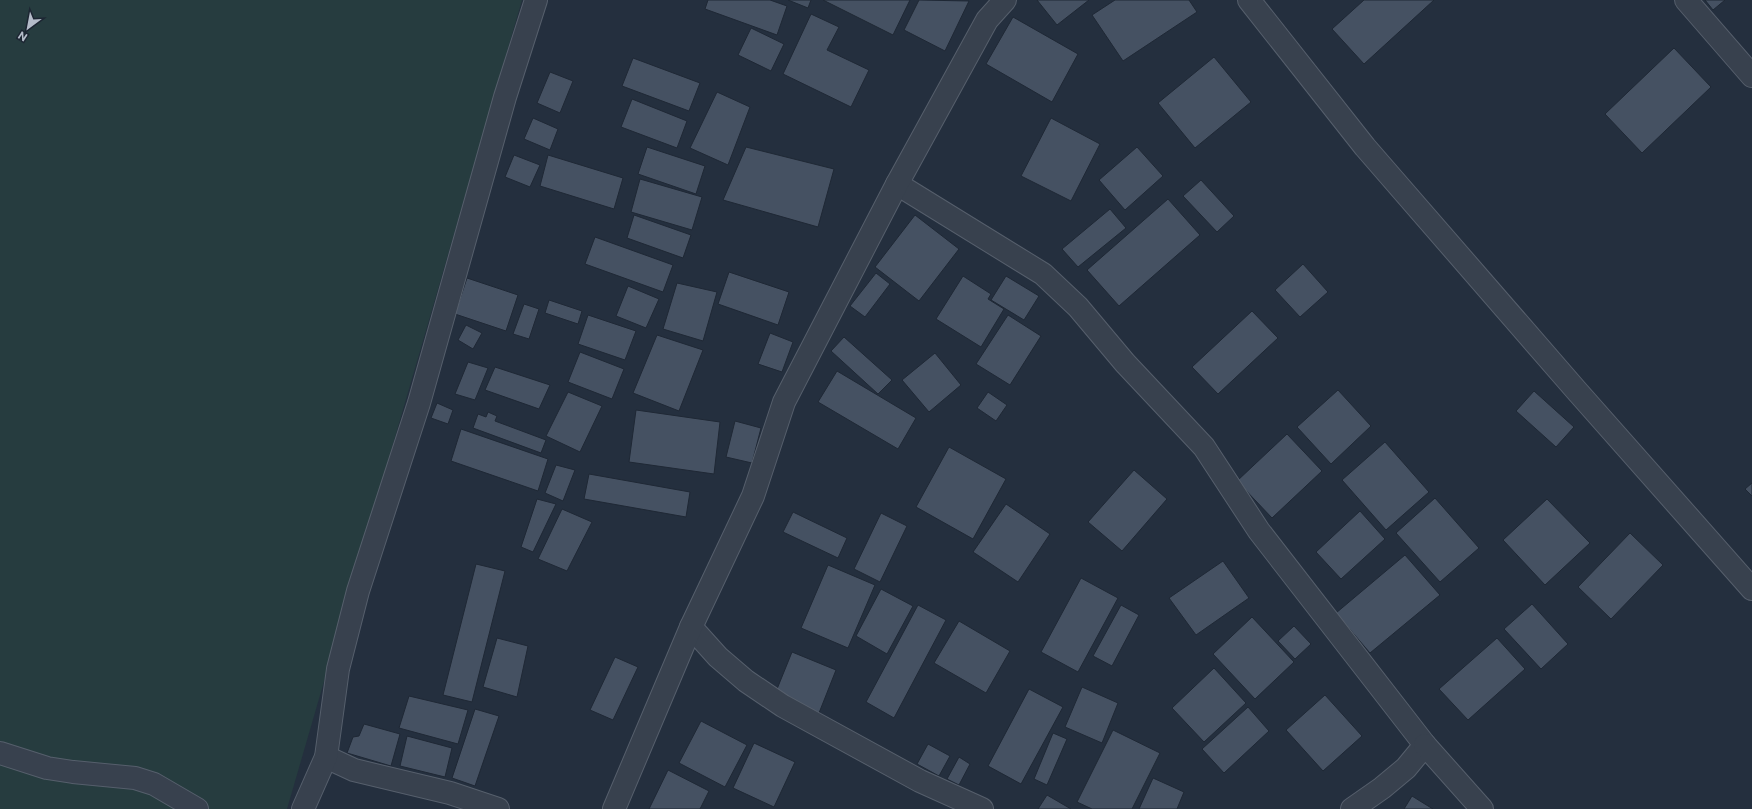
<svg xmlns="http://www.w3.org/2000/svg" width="1752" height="809" font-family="Commissioner,sans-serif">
	<rect width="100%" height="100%" fill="#242f3e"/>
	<polygon fill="#263c3f" points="0,0 522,0 287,809 0,809"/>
	<g fill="#455162" stroke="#1f2835">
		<polygon points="708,0 770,0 787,6 777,35 705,9"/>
		<polygon points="788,0 811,0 808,8"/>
		<polygon points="823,0 910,0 893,35"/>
		<polygon points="919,0 969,1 945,51 904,30"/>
		<polygon points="1037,0 1089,0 1057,25"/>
		<polygon points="1115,0 1189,0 1197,12 1123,61 1092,15"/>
		<polygon points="1364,0 1434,0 1364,64 1332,29"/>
		<polygon points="1705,0 1725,0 1713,10"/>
		<polygon points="811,14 839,27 827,50 869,70 851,107 783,74"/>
		<polygon points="1013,17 1078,54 1052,102 986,64"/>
		<polygon points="751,28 784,44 771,71 738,55"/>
		<polygon points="1674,48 1711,87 1642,153 1605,114"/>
		<polygon points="1214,57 1251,102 1195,148 1158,103"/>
		<polygon points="633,58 700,83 689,111 622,86"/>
		<polygon points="550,72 573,81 560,113 537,103"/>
		<polygon points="717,92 750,107 728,165 690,148"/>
		<polygon points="632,99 687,121 677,148 621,127"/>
		<polygon points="533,118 558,129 550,150 524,139"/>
		<polygon points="1051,118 1100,144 1071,201 1021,176"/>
		<polygon points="647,147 705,166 696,194 638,174"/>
		<polygon points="746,147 834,169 818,227 723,200"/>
		<polygon points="1137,147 1163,176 1125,210 1099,180"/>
		<polygon points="514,155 540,165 530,187 505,177"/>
		<polygon points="548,155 623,178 614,209 540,186"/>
		<polygon points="640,179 702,197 692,230 631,212"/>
		<polygon points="1201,180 1234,216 1217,232 1183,196"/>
		<polygon points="1168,199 1200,235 1119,306 1087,270"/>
		<polygon points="1110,209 1126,228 1078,267 1062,249"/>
		<polygon points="634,215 691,235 683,258 627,238"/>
		<polygon points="915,215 959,249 919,301 875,267"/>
		<polygon points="595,237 673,265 663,292 585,264"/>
		<polygon points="1303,264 1328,292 1300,317 1275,290"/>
		<polygon points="729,272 789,292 778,325 718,304"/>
		<polygon points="876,273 890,284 865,317 850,306"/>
		<polygon points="963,276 991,294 988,299 1004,309 981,347 936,319"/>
		<polygon points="1006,276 1039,296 1024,320 991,300"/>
		<polygon points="467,278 518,295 506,331 455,314"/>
		<polygon points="677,283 717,292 703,341 663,329"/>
		<polygon points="628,286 659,299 646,328 616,316"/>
		<polygon points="549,300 582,311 578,324 545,313"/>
		<polygon points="524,304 539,309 529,339 513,334"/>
		<polygon points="1252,311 1278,338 1218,394 1192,367"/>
		<polygon points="588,315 636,331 625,360 578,344"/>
		<polygon points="1008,315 1041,336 1010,385 976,364"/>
		<polygon points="466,325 482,333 473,349 458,340"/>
		<polygon points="770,333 793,342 782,372 758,364"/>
		<polygon points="657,335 703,350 679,411 633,393"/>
		<polygon points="844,337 892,380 878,394 831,351"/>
		<polygon points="580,352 624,369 612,399 568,382"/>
		<polygon points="935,353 961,385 929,412 902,380"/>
		<polygon points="468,362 488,368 475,400 455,394"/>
		<polygon points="495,367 550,385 539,409 485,390"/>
		<polygon points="837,371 916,418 898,449 818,402"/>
		<polygon points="1338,390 1371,426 1331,464 1297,427"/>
		<polygon points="1534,391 1574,427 1556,447 1516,411"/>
		<polygon points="568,392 602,406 580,452 546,436"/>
		<polygon points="988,392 1007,405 996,421 977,408"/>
		<polygon points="437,403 453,410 448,424 431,418"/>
		<polygon points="636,410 720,422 714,474 629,462"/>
		<polygon points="488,412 497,416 495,421 546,440 541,453 473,428 478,414 486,417"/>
		<polygon points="735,421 761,428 752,463 726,457"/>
		<polygon points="461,429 548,459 538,491 451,461"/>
		<polygon points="1287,434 1322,471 1272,518 1237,481"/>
		<polygon points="1385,442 1429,492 1386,530 1342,480"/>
		<polygon points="949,447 1006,479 973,539 916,507"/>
		<polygon points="556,465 575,470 563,501 545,493"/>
		<polygon points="1134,470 1167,499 1122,551 1088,522"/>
		<polygon points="589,474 690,492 686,517 584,499"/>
		<polygon points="1752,483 1752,496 1745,489"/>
		<polygon points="1435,498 1479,548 1440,582 1396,533"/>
		<polygon points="537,499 556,504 533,552 521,547"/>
		<polygon points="1547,499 1590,543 1545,585 1503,540"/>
		<polygon points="1006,504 1050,534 1018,582 973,552"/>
		<polygon points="562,509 592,522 567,571 538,559"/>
		<polygon points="1360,511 1385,539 1341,579 1316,552"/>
		<polygon points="793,512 847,538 838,558 783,532"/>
		<polygon points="881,513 907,526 880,582 854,569"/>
		<polygon points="1630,533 1663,565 1611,619 1578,587"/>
		<polygon points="1405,555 1440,595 1370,653 1336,613"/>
		<polygon points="1223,561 1249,598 1196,635 1169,598"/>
		<polygon points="476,564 505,571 472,702 443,695"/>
		<polygon points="828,565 875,585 848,648 801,628"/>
		<polygon points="1081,578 1118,598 1078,672 1041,652"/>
		<polygon points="881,589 913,606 887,654 856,636"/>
		<polygon points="1532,604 1568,644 1541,669 1504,629"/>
		<polygon points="918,605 946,620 894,718 866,702"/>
		<polygon points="1121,605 1139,615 1112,666 1093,656"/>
		<polygon points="1252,617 1294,662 1255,699 1213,654"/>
		<polygon points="959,621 1010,651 986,693 934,663"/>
		<polygon points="1294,626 1311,644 1295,659 1278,641"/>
		<polygon points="497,638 528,646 517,697 483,687"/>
		<polygon points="1497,638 1525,669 1468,720 1439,689"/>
		<polygon points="792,652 836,670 819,713 775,694"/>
		<polygon points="615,657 638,667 613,720 590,710"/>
		<polygon points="1214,668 1246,703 1204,742 1172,708"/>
		<polygon points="1082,687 1118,703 1102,743 1065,727"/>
		<polygon points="1029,689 1063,707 1021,784 988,766"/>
		<polygon points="1325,695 1362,736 1323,771 1286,730"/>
		<polygon points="409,696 468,710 458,744 399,728"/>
		<polygon points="1248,707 1269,731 1224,773 1202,749"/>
		<polygon points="475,709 499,716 475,786 452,778"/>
		<polygon points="701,721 747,745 725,787 679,763"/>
		<polygon points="364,724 400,734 391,766 347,753 353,737 359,736"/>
		<polygon points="1113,730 1160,753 1132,809 1092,809 1077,802"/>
		<polygon points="1053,733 1067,739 1047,785 1034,779"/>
		<polygon points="407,736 452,748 445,777 400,766"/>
		<polygon points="754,743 795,762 774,807 733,788"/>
		<polygon points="928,744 950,756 939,776 917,764"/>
		<polygon points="959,757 970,764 959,785 947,779"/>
		<polygon points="668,770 709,791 700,809 649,809"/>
		<polygon points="1153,778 1184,792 1177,809 1139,809"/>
		<polygon points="1047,795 1071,809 1038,809"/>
		<polygon points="1412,796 1420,801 1433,809 1404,809"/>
	</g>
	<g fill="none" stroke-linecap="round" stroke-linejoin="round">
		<g stroke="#565f6c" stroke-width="24">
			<g id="minor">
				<polyline points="1249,0 1365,147 1576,390 1752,589"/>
				<polyline points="1686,0 1752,76"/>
				<polyline points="897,184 1043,274 1078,307 1125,363 1204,447 1259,531 1425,745 1406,768 1382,788 1352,809"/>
				<polyline points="691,627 718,657 746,681 783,706 920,781 982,809"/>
				<polyline points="1425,745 1482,809"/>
				<polyline points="0,753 47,768 73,772 135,778 154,784 197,809"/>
				<polyline points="326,757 354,770 450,793 498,809"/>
				<polyline points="303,809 326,757 338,669 358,591 419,403 505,97 536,0"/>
				<polyline points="614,809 691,627 753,496 784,402 897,184 987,20 1005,0"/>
			</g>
		</g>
		<use href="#minor" stroke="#38414e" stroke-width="22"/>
	</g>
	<g transform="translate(28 28) rotate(212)" stroke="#1d2633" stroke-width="3" paint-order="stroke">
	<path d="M0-3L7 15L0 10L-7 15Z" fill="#b4bcc9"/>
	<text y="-6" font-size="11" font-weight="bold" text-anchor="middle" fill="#b4bcc9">N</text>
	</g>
</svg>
